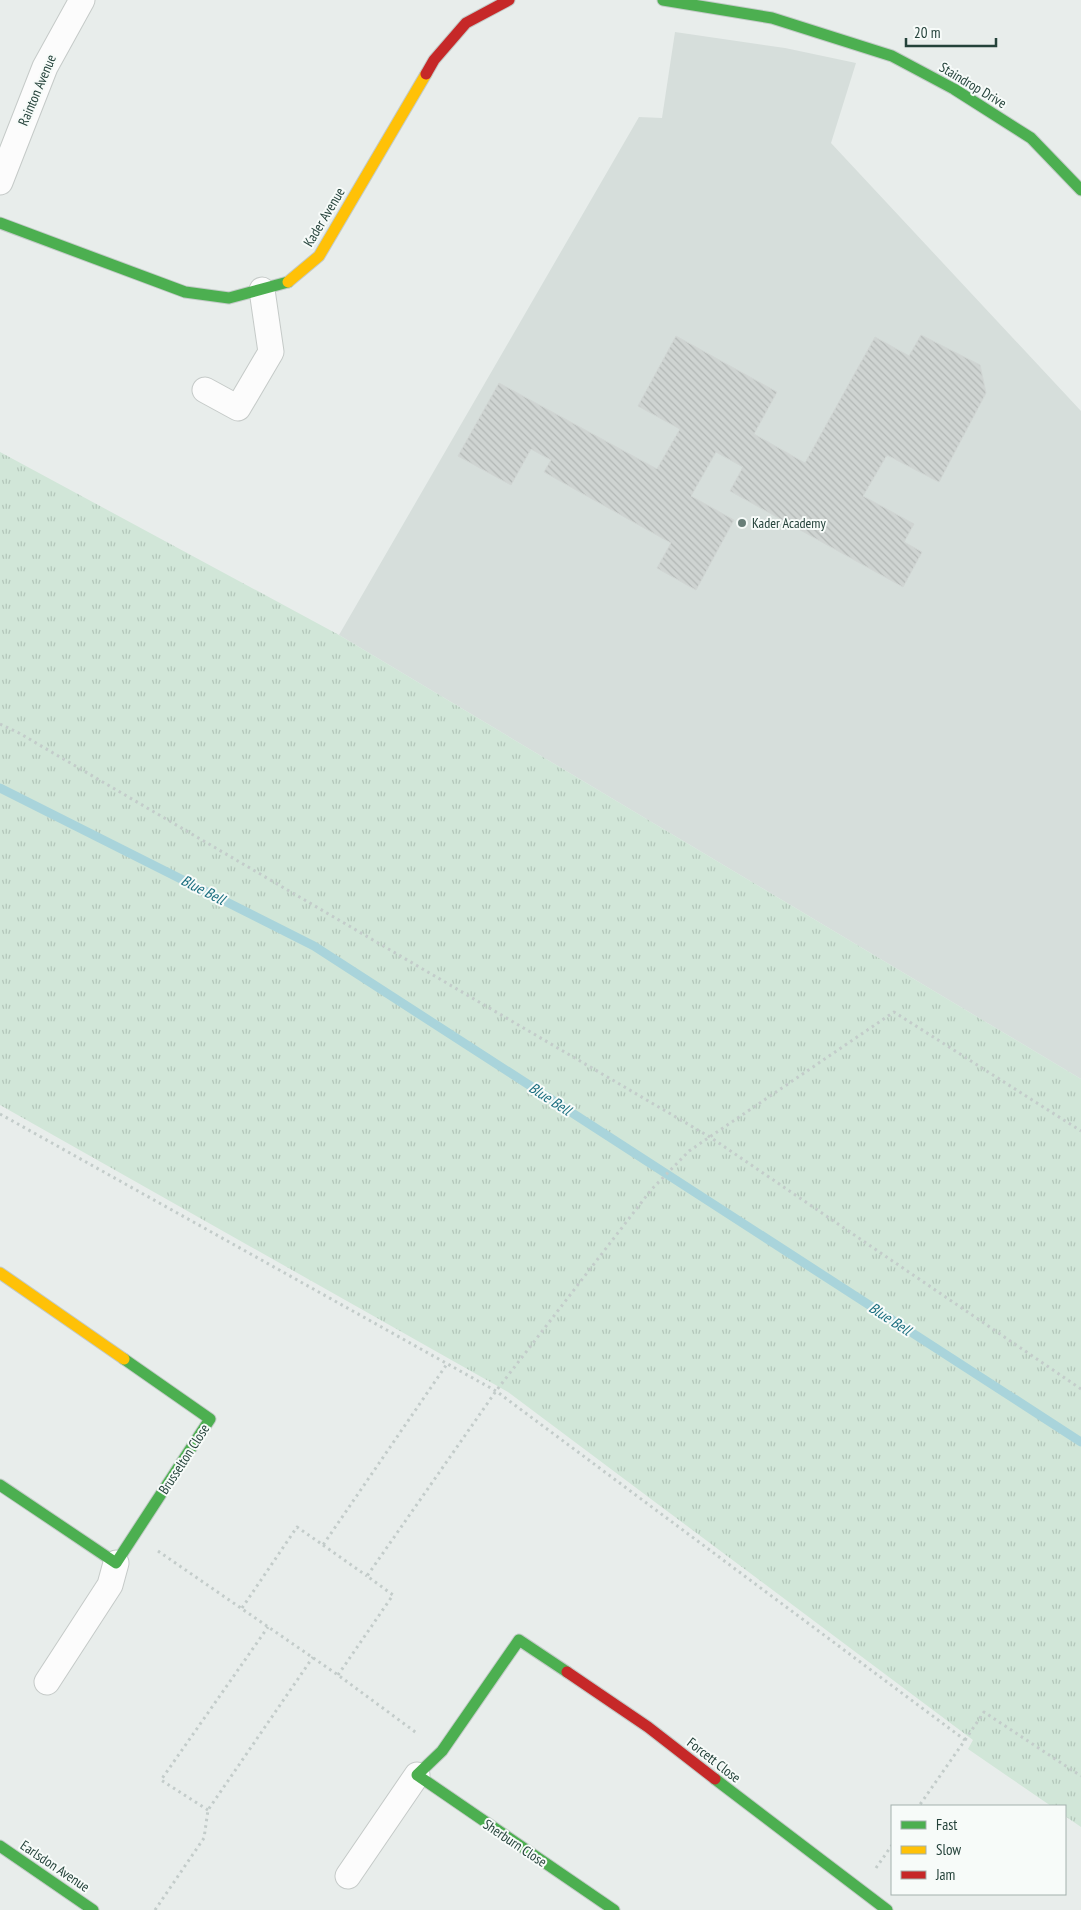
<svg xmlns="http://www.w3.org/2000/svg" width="1081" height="1910" font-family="'PT Sans Narrow',sans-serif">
	<defs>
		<pattern id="grass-tufts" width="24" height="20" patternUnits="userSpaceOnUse" patternTransform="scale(1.25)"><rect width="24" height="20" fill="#d1e6d8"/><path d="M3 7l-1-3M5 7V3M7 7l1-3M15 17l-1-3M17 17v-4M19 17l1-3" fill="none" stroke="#b3c6ba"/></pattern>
		<pattern id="building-back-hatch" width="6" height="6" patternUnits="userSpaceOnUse" patternTransform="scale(1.25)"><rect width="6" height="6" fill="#cfd4d2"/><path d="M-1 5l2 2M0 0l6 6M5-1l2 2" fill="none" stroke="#b2b7b5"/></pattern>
	</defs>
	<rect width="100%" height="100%" fill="#e8edeb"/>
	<polygon fill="#d6dedb" points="675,32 785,48 856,63 831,143 1081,411 1081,1079 339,635 639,117 662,118"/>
	<polygon fill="url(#grass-tufts)" points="0,452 339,635 1081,1079 1081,1827 1065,1816 1065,1806 1051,1806 968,1749 973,1740 508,1392 0,1105"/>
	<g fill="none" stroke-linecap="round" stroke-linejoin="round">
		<polyline stroke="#a9d4db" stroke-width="9" points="0,788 314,946 1081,1442"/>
	</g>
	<polygon fill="url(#building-back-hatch)" stroke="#d1d6d4" points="921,335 980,365 986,393 939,482 887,455 863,496 914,524 904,542 922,552 903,587 730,491 743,467 716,452 691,496 734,520 696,590 657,568 671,543 544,472 551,460 531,449 511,485 458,456 499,383 657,469 680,429 638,406 676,336 777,392 754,434 805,463 875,337 909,356"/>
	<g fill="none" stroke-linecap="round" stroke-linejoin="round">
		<g stroke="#c5cac8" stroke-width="27">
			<g id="street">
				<polyline points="0,182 45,67 82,0"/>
				<polyline points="205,390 238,408 271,352 262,290"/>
				<polyline points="47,1682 110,1585 116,1563"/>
				<polyline points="348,1876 417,1775"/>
			</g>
		</g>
		<g stroke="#c3cbc8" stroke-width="13">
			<g id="fast">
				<polyline points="663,0 772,18 892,56 954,89 1031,138 1081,190"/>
				<polyline points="0,223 185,292 229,298 288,282"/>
				<polyline points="0,1485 116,1563 210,1419 124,1359"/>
				<polyline points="567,1672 519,1640 442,1751 417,1775 614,1910"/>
				<polyline points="715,1779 887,1910"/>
				<polyline points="0,1846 93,1910"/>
			</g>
		</g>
		<g stroke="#c3cbc8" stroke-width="13">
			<g id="slow">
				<polyline points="288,282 319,256 426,74"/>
				<polyline points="0,1273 124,1359"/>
			</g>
		</g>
		<g stroke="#c3cbc8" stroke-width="13">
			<g id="jam">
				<polyline points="426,74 434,60 466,23 509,0"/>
				<polyline points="567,1672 648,1727 715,1779"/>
			</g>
		</g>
		<g stroke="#c3ccca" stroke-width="3" stroke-dasharray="2.5 4" stroke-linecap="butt">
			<polyline points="0,724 19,733 710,1137 1081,1389"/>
			<polyline points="0,1114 496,1391 965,1740 919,1806"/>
			<polyline points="323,1545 367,1576"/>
			<polyline points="158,1551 338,1675 418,1734"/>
			<polyline points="242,1608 297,1527 323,1545 447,1364"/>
			<polyline points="338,1675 393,1595 367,1576 496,1391 651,1190 689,1151 894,1012 1081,1131"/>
			<polyline points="965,1740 984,1712 1081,1776"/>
			<polyline points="208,1810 161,1780 268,1627"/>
			<polyline points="876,1868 892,1845"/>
			<polyline points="155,1910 204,1838 208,1810 313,1657"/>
		</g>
		<use href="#street" stroke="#fcfcfc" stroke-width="25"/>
		<use href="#fast" stroke="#4caf50" stroke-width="11"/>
		<use href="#slow" stroke="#ffc107" stroke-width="11"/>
		<use href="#jam" stroke="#c62828" stroke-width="11"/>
	</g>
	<circle fill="#697e78" stroke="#f7fbf9" stroke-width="2" cx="742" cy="523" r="5"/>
	<g text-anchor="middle" stroke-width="4" stroke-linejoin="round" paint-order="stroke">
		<g font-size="14" fill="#24423a" stroke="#f7fbf9">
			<text transform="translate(973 85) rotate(31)" y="5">Staindrop Drive</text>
			<text transform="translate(37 90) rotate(-67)" y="5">Rainton Avenue</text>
			<text transform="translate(324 217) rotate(-59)" y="5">Kader Avenue</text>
			<text transform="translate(184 1459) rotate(-57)" y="5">Brusselton Close</text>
			<text transform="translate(714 1760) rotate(38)" y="5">Forcett Close</text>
			<text transform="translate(515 1843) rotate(34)" y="5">Sherburn Close</text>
			<text transform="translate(55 1866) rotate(34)" y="5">Earlsdon Avenue</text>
		</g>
		<g font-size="14" fill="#24423a" stroke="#f7fbf9" text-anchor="start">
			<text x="752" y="528">Kader Academy</text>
		</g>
		<g font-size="15" font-style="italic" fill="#1c6f80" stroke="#f7fbf9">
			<text transform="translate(203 890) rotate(27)" y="5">Blue Bell</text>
			<text transform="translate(550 1099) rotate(33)" y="5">Blue Bell</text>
			<text transform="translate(890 1319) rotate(33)" y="5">Blue Bell</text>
		</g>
	</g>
	<rect x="891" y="1805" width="175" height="90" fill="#f7fbf9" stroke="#a3b1ad"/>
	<rect x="901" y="1821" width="25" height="8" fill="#4caf50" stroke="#a3b1ad"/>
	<text x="936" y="1830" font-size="15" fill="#24423a">Fast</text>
	<rect x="901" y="1846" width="25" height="8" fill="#ffc107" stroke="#a3b1ad"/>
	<text x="936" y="1855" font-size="15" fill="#24423a">Slow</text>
	<rect x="901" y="1871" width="25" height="8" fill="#c62828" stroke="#a3b1ad"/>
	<text x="936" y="1880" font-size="15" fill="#24423a">Jam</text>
	<path d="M906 38v8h90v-8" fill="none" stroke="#24423a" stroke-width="2.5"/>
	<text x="914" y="38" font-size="15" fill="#24423a" stroke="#f7fbf9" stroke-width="4" paint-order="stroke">20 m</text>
</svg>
